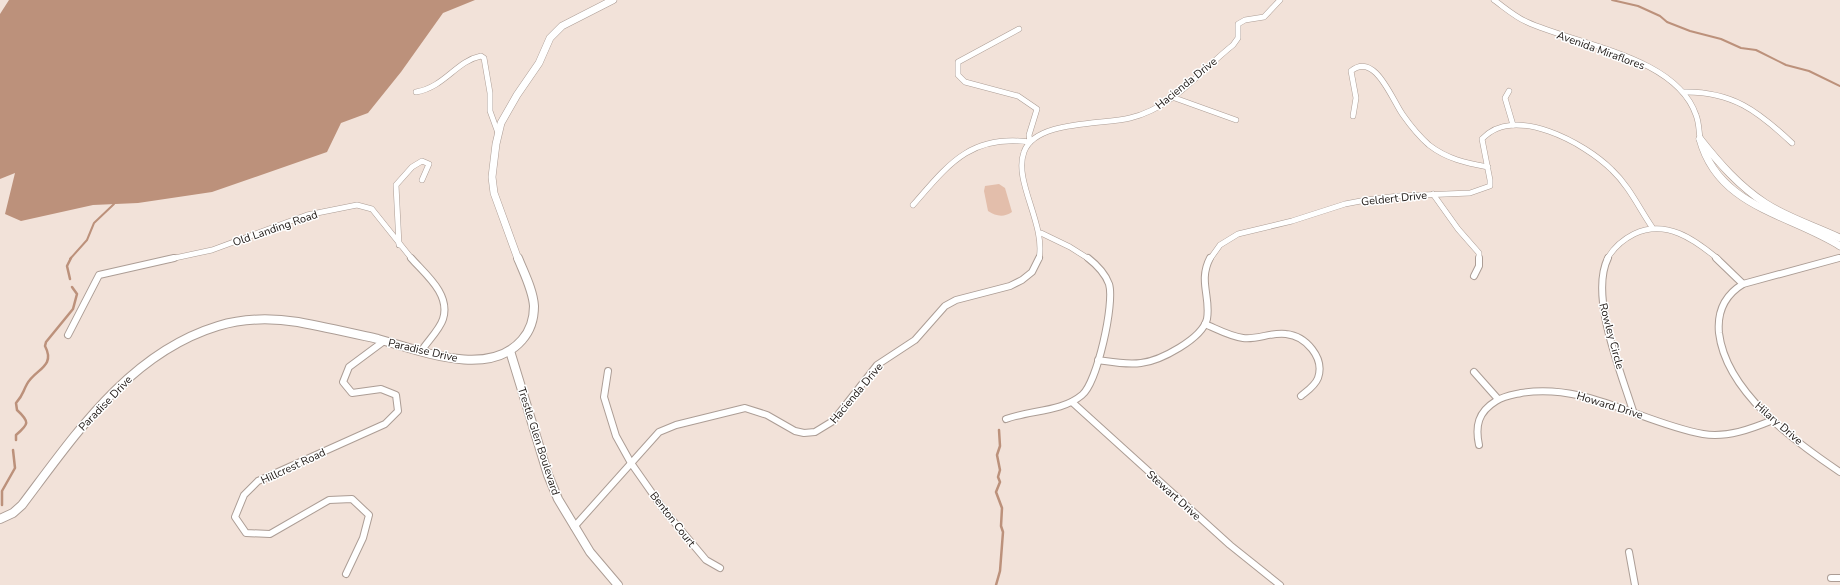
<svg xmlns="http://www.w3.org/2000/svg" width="1840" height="585" font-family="'Nunito Sans',sans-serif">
	<rect width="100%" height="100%" fill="#f2e2d9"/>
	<path fill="#e3beab" d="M999 184 1005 188 1012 212C1003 218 996 216 988 211L984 191 985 186Z"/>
	<polygon fill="#bc917b" points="9,0 475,0 443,13 401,72 368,113 341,123 327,152 212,192 138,203 93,205 21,221 5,214 15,173 0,179 0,14"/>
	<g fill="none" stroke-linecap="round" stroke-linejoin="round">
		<g stroke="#bc917b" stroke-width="2">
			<polyline points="1612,0 1638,6 1660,16 1667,22 1690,31 1721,39 1741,48 1756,50 1786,65 1809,71 1840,86"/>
			<polyline points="70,259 87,240 94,223 114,204"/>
		</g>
		<g stroke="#bc917b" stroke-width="2.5">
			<polyline points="70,279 67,266 71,258"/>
			<path d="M16 440V435C29 424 30 422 17 410L16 403C24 394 22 393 27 384 35 369 56 367 45 346L46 342 73 309 77 294 72 287"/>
			<polyline points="2,505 2,491 15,468 13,450"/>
			<polyline points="996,585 1000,571 1003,532 1001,526 1002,508 996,492 1000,482 998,477 1000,470 997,455 1000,446 999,430"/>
		</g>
		<g stroke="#ac9d95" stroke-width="6">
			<g id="minor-far1">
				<path d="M1494 0C1504 7 1515 17 1527 22 1577 45 1676 56 1696 115 1699 122 1699 131 1700 139"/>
				<polyline points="1509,91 1505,98 1513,125"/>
				<path d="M416 92C445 87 456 61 481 56L484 58 490 93V111L498 133"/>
				<path d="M1683 92C1732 91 1758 111 1792 143"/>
				<polyline points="1172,97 1236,120"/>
				<path d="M1353 116 1356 98 1351 71C1375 51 1392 100 1403 115 1410 125 1420 137 1429 145 1447 159 1466 163 1488 167"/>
				<polyline points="1433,194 1458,229 1479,253 1479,259"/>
				<path d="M913 205C948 165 970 134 1030 142L1029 135 1037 109 1018 96 965 82 958 75V62L1019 29"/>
				<polyline points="1041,233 1070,247 1089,259"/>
				<polyline points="399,245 396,185 412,167 422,161 429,164 422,180"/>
				<polyline points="170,259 212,250 307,215 357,205 372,209 412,259"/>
				<path d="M1039 259C1046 224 1013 181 1024 152 1035 120 1103 125 1130 118 1173 108 1200 71 1233 45L1238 38V24L1245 20 1264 17 1280 0"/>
				<path d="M1210 259 1220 245 1238 234 1292 221 1345 204 1366 200 1398 196 1470 193 1490 186V180L1482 139C1514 104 1585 143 1612 170 1629 186 1639 208 1652 227"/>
				<path d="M1607 259C1614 247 1622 240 1634 234 1666 219 1694 239 1718 259"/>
				<polyline points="1835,259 1840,258"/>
			</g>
		</g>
		<g stroke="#ac9d95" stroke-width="8">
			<g id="minor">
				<path d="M411 258C425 274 451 294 443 319 440 329 428 341 422 350"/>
				<path d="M1608 258C1589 296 1621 372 1633 411"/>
				<polyline points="1716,258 1743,284"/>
				<path d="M1839 258 1743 284C1725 295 1717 312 1719 333 1726 392 1794 441 1840 472"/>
				<polyline points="1474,276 1479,266 1479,258"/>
				<path d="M1205 324C1217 329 1229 336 1243 338 1257 340 1271 332 1286 334 1306 336 1325 358 1318 378 1315 386 1307 391 1301 396"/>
				<polyline points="68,335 99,275 174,258"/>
				<path d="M1098 360C1112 362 1126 365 1141 363 1160 361 1202 339 1207 319 1211 297 1198 281 1210 258"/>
				<polyline points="608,371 604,397 616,436 631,463 664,510 706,560 720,568"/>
				<polyline points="1474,372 1498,399"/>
				<polyline points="1072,402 1230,545 1280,585"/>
				<path d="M1006 419C1030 410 1062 412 1082 395 1097 383 1115 303 1109 284 1105 273 1097 265 1088 258"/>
				<path d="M1479 445C1475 426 1478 412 1496 401 1504 396 1512 395 1521 393 1585 382 1642 423 1703 434 1727 438 1751 429 1773 420"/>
				<polyline points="574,527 659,432 676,425 745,408 767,415 795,431 804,433 815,432 833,421 877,365 915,340 945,306 956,300 1010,286 1022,280 1032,272 1039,258"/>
				<polyline points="1629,552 1635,585"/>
				<polyline points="346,574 363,538 369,515 352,499 329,500 270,534 246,533 235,517 244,495 258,481 385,424 398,411 396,395 381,389 352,393 343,382 349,367 384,341"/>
				<polyline points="1831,578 1840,578"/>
			</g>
		</g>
		<g stroke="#ac9d95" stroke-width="8">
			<g id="tertiary-far1">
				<path d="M1700 139C1718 207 1789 214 1840 246"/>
				<path d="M1700 139C1719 163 1739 186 1765 203 1788 218 1815 226 1840 238"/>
				<polyline points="518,259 494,193 492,177 496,144 501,123 517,95 539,63 550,38 562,26 613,0"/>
			</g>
		</g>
		<g stroke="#ac9d95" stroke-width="10">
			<g id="tertiary">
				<polyline points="510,351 548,475 558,499 590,552 618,585"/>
				<path d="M0 519 13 513 22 505C75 435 129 353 218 326 244 318 272 318 298 322 325 327 351 333 378 339 419 350 488 379 522 340 530 331 534 319 534 306 533 290 524 273 518 258"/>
			</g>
		</g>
		<use href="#minor-far1" stroke="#fff" stroke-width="5"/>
		<use href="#minor" stroke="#fff" stroke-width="6"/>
		<use href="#tertiary-far1" stroke="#fff" stroke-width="7"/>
		<use href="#tertiary" stroke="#fff" stroke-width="8"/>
	</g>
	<g text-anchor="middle" stroke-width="3" stroke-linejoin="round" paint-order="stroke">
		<g font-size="11" fill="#1e1815" stroke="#fff">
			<text transform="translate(1601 50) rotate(20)" y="4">Avenida Miraflores</text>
			<text transform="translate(1186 83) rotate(-39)" y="4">Hacienda Drive</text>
			<text transform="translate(1394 198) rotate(-6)" y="4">Geldert Drive</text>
			<text transform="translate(275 228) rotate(-19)" y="4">Old Landing Road</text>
			<text transform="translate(1612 336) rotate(75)" y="4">Rowley Circle</text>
			<text transform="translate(423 350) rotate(13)" y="4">Paradise Drive</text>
			<text transform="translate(856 393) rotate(-50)" y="4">Hacienda Drive</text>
			<text transform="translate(105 403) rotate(-46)" y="4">Paradise Drive</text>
			<text transform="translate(1610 405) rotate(17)" y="4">Howard Drive</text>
			<text transform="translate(1779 423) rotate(41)" y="4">Hilary Drive</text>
			<text transform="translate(539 441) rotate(72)" y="4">Trestle Glen Boulevard</text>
			<text transform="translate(293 466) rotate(-25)" y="4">Hillcrest Road</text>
			<text transform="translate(1174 495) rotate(42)" y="4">Stewart Drive</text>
			<text transform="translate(673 519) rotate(52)" y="4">Benton Court</text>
		</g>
	</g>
</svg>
